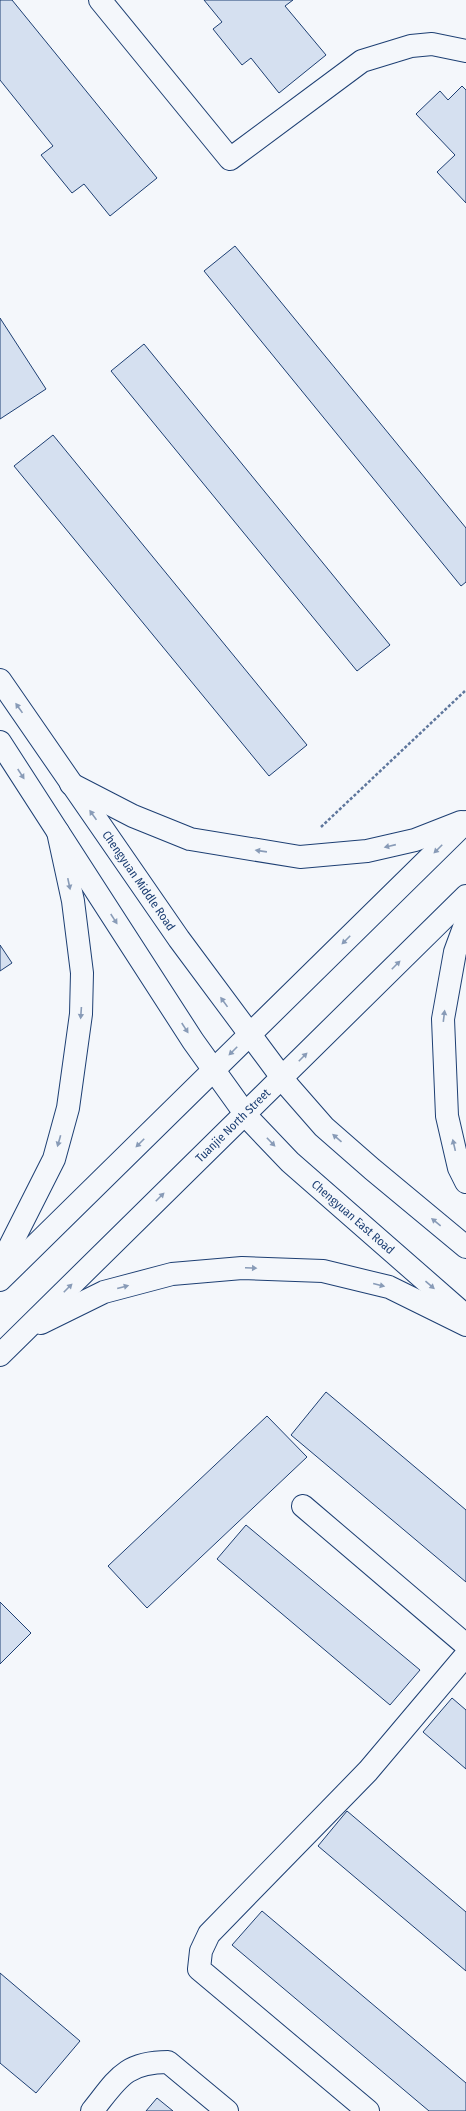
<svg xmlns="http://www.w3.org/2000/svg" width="466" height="2111" font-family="'Fira Sans Condensed',sans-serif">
	<rect width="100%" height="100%" fill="#f4f7fb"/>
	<g fill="#d5e0f0" stroke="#1d3f73">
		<polygon points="0,0 12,0 157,178 110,216 84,184 72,193 41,155 53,146 0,80"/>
		<polygon points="204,0 293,0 285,6 326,55 279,93 251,58 242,65 213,29 222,22"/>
		<polygon points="462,86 466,90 466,203 437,172 455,155 416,114 440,91 448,100"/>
		<polygon points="235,246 466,528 466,582 461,586 204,271"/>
		<polygon points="0,318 46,389 0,419"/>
		<polygon points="144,344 390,645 357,671 111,371"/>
		<polygon points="53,435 307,745 269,776 14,466"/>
		<polygon points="0,945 12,963 0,971"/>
		<polygon points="326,1392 466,1510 466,1582 291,1435"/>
		<polygon points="267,1416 307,1457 147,1608 108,1566"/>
		<polygon points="246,1525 420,1670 390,1705 217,1559"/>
		<polygon points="0,1602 31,1633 0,1664"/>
		<polygon points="452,1698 466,1710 466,1769 423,1732"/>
		<polygon points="347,1811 466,1912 466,1971 318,1846"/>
		<polygon points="262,1911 466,2083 466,2111 429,2111 232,1945"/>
		<polygon points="0,1973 80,2041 36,2093 0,2063"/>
		<polygon points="157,2098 173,2111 146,2111"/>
	</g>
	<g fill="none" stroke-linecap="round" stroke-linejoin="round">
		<g stroke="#1d3f73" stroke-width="24">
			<g id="minor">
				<polyline points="100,0 230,159 362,61 411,46 432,44 466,51"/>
				<polyline points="303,1506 466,1645"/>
				<path d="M92 2111C117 2080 124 2062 168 2062L227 2111"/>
				<polyline points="368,2111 199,1969 201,1951 209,1934 368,1771 466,1655"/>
			</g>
		</g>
		<g stroke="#1d3f73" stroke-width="24">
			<g id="major">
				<path id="s1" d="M0 680 179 939 289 1087 324 1127 372 1169 466 1247"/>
				<path id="s2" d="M0 742 193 1041 249 1119 290 1162 466 1316"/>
			</g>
		</g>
		<g stroke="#1d3f73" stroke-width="24">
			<g id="highway">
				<polyline points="71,784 133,816 190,839 300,857 367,851 415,840 461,822"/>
				<polyline points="466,922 455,952 443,1019 447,1116 459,1168 466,1182"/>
				<polyline points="0,1266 54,1159 68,1108 81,1014 82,973 73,901 58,832"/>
				<polyline points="0,1280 466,822"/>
				<polyline points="41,1323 104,1292 172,1274 242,1268 323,1271 389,1287 466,1325"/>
				<path id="s3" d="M0 1355 466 896"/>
			</g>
		</g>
		<polyline stroke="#5e769c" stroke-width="2.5" stroke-dasharray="3 2" stroke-linecap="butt" points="321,827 466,690"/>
		<use href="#minor" stroke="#f4f7fb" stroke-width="22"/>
		<use href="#major" stroke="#f4f7fb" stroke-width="22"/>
		<use href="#highway" stroke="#f4f7fb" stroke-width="22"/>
	</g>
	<defs><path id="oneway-solid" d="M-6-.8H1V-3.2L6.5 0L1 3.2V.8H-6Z"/></defs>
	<g fill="#889bb7">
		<use href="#oneway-solid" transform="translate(19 708) rotate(-125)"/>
		<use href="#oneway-solid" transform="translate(21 774) rotate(57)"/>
		<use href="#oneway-solid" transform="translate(93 815) rotate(-125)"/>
		<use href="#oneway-solid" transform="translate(390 846) rotate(167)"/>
		<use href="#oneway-solid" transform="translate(438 849) rotate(135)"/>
		<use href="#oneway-solid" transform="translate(261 851) rotate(-172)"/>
		<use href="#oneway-solid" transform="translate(69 884) rotate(78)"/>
		<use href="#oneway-solid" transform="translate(114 919) rotate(57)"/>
		<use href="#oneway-solid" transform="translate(346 940) rotate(135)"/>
		<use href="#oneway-solid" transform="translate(396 965) rotate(-45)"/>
		<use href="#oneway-solid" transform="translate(224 1002) rotate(-126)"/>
		<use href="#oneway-solid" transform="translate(81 1013) rotate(94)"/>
		<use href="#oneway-solid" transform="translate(444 1016) rotate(-83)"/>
		<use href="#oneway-solid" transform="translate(185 1028) rotate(57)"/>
		<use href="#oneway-solid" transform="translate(233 1051) rotate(135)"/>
		<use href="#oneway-solid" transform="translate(303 1057) rotate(-45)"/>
		<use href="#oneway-solid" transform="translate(337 1138) rotate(-139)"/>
		<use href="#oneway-solid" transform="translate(59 1141) rotate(106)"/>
		<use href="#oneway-solid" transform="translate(271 1142) rotate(46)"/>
		<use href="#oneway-solid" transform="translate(140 1143) rotate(135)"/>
		<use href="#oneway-solid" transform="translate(454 1145) rotate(-103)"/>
		<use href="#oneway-solid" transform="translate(160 1197) rotate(-45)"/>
		<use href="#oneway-solid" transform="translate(436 1222) rotate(-141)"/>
		<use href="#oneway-solid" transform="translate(251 1268) rotate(2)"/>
		<use href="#oneway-solid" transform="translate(379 1285) rotate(14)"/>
		<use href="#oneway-solid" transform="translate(430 1285) rotate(41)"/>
		<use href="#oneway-solid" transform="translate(123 1287) rotate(-15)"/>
		<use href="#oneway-solid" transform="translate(68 1288) rotate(-45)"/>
	</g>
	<g text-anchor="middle" stroke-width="3" stroke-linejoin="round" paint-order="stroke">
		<g font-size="12" fill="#1d3f73" stroke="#f4f7fb">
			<text dy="4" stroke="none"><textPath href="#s1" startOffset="244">Chengyuan Middle Road</textPath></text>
			<text dy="4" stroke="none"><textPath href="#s3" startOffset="327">Tuanjie North Street</textPath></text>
			<text dy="4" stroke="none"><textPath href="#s2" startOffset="595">Chengyuan East Road</textPath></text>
		</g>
	</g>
</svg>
